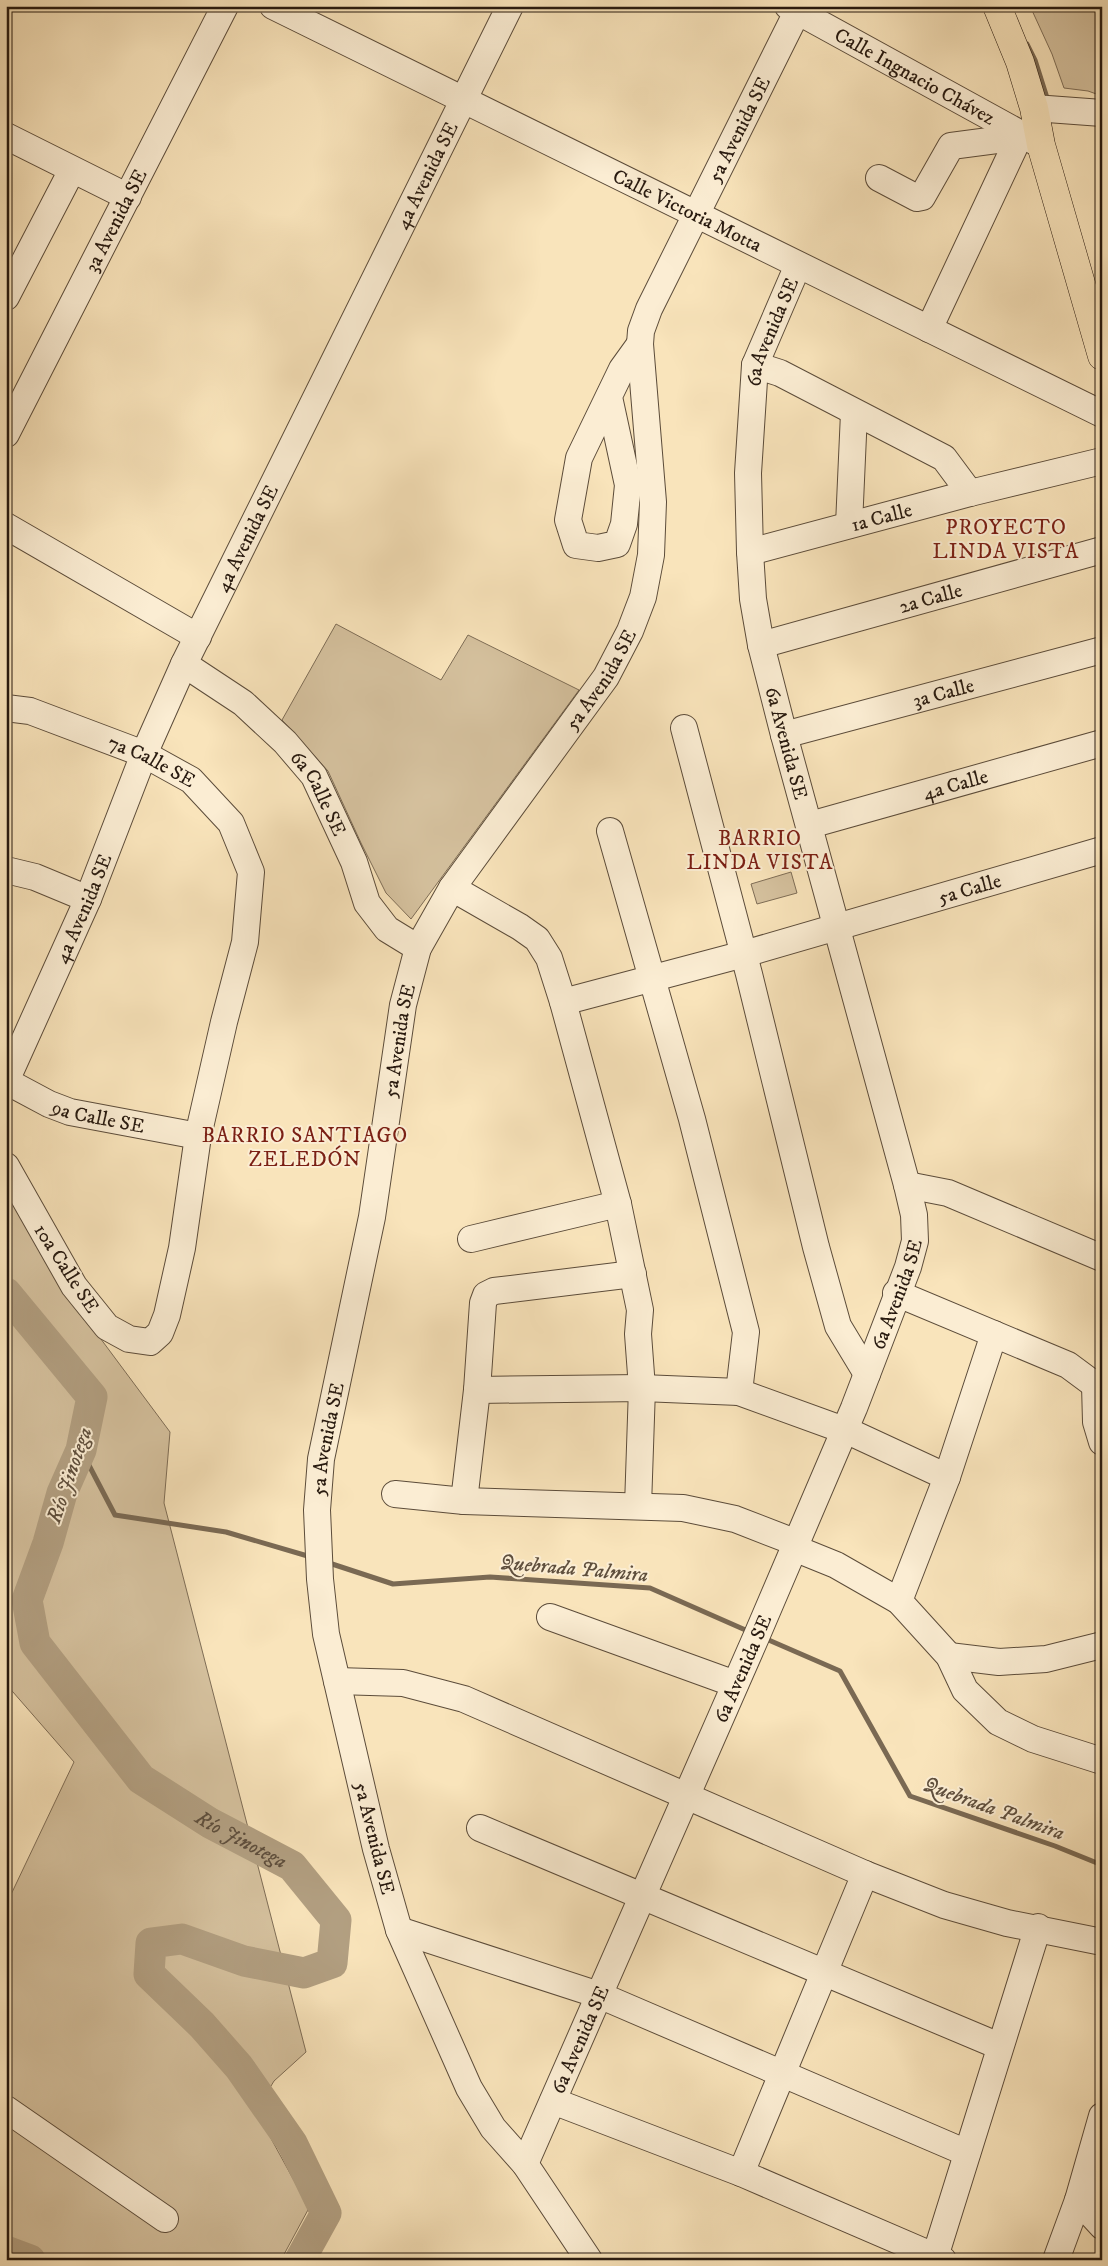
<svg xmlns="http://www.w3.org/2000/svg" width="1108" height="2266" font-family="'IM FELL DW Pica',serif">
	<rect width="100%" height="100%" fill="#f9e4bb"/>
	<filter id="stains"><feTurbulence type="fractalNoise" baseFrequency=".004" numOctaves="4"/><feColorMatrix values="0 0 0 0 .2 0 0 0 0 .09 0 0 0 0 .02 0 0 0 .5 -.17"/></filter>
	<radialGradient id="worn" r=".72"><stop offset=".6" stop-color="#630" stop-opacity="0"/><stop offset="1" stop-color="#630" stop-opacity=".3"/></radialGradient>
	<g fill="#d5c19e" stroke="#7e6d56">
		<polygon points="1030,6 1102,6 1102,96 1088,91 1064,88 1052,54"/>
		<polygon points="336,624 441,680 468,635 579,690 411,919 386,893 361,843 328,771 282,720"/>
		<polygon points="791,872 797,893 757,904 751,884"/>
		<polygon points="6,1179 86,1319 170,1432 164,1503 306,2052 274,2081 256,2111 309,2208 281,2260 6,2260 6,1905 74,1762 6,1684"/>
	</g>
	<polygon fill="#b29f81" stroke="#7a6953" points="6,1266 29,1322 6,1302"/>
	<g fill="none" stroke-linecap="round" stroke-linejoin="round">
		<g stroke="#7a6953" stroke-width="5">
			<polyline points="1027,44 1035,60 1048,101"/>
			<polyline points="81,1450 115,1515 226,1532 311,1557"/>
			<polyline points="326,1562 393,1584 490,1577 650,1588 750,1632"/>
			<polyline points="764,1638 840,1671 910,1796 1055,1846 1102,1865"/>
		</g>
		<g stroke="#b29f81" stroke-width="31">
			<path id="s1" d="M6 1293 92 1397 81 1450 62 1493 48 1543 27 1600 35 1643 141 1779 210 1823 292 1866 336 1920 332 1963 304 1973 244 1961 182 1939 151 1943 149 1974 202 2025 239 2067 292 2143 326 2213 300 2260"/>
			<polyline points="6,2251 30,2260"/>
		</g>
		<g stroke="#5c4c3a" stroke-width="28">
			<g id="minor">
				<path id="s2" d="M273 6 1102 414"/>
				<path id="s3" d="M788 6 1041 145"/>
				<polyline points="1034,108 1102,113"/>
				<polyline points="6,136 128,197"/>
				<polyline points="879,178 917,198 922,197 951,146 1012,138 1021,133"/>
				<polyline points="6,297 72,170"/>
				<polyline points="929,329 1021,133"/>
				<polyline points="755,365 780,373 944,458 970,493"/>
				<polyline points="609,397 628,485 624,524 617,544 598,548 576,545 568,520 579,458 622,369 640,344"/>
				<path id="s4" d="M6 434 225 6"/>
				<polyline points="849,525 854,413"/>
				<polyline points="6,526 198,637"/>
				<path id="s5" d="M750 552 970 493 1102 461"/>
				<path id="s6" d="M761 645 1102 550"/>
				<path id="s7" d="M184 664 243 703 285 742 314 776 354 862 367 903 387 929 418 948"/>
				<path id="s8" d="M6 708 30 711 144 754 191 780 231 823 251 872 245 942 224 1022 198 1136 182 1248 167 1315 160 1333 150 1342 129 1339 107 1327 74 1286 6 1166"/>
				<polyline points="684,728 749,974 816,1247 838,1326 867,1374"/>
				<path id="s9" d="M784 735 1102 650"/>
				<path id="s10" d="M810 825 1102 743"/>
				<polyline points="610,831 692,1119 746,1332 739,1392"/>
				<polyline points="6,870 35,877 88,899"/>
				<polyline points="452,888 520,927 537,939 549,958 563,1002 618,1204 640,1310 638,1334 642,1388 638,1506"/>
				<path id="s11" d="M563 1002 744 954 1102 850"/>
				<path id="s12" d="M6 1081 88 899 144 754 184 664 510 6"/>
				<path id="s13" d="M6 1081 49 1104 70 1112 198 1136"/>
				<polyline points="907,1185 948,1193 1102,1258"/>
				<polyline points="471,1239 618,1204"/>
				<polyline points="896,1293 1068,1365 1095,1385 1102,1387"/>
				<polyline points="1095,1385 1096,1422 1102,1442"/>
				<polyline points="477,1390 642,1388 739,1392 852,1433 947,1477"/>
				<polyline points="395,1494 464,1501 683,1508 735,1519 797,1543"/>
				<polyline points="464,1501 477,1390 483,1303 486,1295 494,1291 633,1274"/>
				<polyline points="794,1548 836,1565 899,1601 949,1656 965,1690 998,1722 1033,1739 1102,1761"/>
				<polyline points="899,1601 947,1477 994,1334"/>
				<polyline points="550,1617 735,1684"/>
				<polyline points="949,1656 999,1662 1046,1659 1102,1645"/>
				<polyline points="337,1681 403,1683 464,1699 865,1874 944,1905 1007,1923 1102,1942"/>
				<polyline points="480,1828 999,2046"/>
				<polyline points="399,1930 599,1995 967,2153"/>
				<polyline points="553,2101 741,2173 943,2260"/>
				<polyline points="6,2109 165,2219"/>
				<path id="s14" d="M525 2164 757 1635 854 1408 908 1267 915 1241 914 1215 907 1185 784 735 761 645 753 599 750 552 748 473 755 365 798 265"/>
				<polyline points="741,2173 865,1874"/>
				<polyline points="1102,2183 1078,2200 1102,2226"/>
				<path id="s15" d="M589 2260 525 2164 493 2128 469 2088 399 1930 376 1849 326 1634 320 1579 317 1510 321 1459 372 1217 403 1005 418 948 452 888 606 677 630 631 643 597 651 555 653 502 640 344 641 331 649 309 800 6"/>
				<polyline points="934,2260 1038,1927"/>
				<polyline points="1056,2260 1078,2200 1102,2116"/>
			</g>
		</g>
		<g stroke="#27190f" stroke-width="29">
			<polyline id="major" points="997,6 1020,62 1034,108 1041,145 1102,356"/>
		</g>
		<use href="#minor" stroke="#fbedd3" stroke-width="26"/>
		<use href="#major" stroke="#f9e4bb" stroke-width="28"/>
	</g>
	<g text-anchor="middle" stroke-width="4" stroke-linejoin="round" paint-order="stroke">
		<g font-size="20" fill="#27190f" stroke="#fbedd3">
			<text dy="7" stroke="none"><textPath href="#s3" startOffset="145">Calle Ingnacio Chávez</textPath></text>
			<text dy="7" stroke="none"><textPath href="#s15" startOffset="2294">5a Avenida SE</textPath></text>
			<text dy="7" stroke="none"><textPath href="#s12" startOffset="999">4a Avenida SE</textPath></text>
			<text dy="7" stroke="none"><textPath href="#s2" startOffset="462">Calle Victoria Motta</textPath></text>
			<text dy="7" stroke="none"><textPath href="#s4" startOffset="240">3a Avenida SE</textPath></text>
			<text dy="7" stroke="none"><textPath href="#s14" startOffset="1936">6a Avenida SE</textPath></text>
			<text dy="7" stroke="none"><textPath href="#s5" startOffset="136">1a Calle</textPath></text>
			<text dy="7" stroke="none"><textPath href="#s12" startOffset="594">4a Avenida SE</textPath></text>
			<text dy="7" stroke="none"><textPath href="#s6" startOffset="176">2a Calle</textPath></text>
			<text dy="7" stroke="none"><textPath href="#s15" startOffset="1709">5a Avenida SE</textPath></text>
			<text dy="7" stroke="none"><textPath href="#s9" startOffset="165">3a Calle</textPath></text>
			<text transform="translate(787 743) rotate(75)" y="7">6a Avenida SE</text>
			<text dy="7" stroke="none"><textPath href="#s8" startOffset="156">7a Calle SE</textPath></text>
			<text dy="7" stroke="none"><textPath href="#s10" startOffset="151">4a Calle</textPath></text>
			<text dy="7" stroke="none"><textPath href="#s7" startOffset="190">6a Calle SE</textPath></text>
			<text dy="7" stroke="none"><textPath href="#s11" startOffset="422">5a Calle</textPath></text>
			<text dy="7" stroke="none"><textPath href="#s12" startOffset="189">4a Avenida SE</textPath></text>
			<text dy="7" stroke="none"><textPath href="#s15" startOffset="1289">5a Avenida SE</textPath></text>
			<text dy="7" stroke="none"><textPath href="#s13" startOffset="100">9a Calle SE</textPath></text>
			<text transform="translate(67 1268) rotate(57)" y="7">10a Calle SE</text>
			<text dy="7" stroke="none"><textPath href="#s14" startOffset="946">6a Avenida SE</textPath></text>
			<text dy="7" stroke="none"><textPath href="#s15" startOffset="884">5a Avenida SE</textPath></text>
			<text dy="7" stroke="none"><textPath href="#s14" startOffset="541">6a Avenida SE</textPath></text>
			<text transform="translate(375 1838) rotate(76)" y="7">5a Avenida SE</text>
			<text dy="7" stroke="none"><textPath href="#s14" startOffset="136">6a Avenida SE</textPath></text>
		</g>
		<g font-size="21" letter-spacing="1" fill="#7a1f14" stroke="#fbedd3">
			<text x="1006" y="534">PROYECTO<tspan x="1006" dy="24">LINDA VISTA</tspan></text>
			<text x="760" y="845">BARRIO<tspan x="760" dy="24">LINDA VISTA</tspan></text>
			<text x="305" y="1142">BARRIO SANTIAGO<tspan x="305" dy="24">ZELEDÓN</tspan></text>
		</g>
		<g font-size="21" font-style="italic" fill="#5f4f3d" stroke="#fbedd3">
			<text transform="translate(69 1475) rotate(-71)" y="7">Río Jinotega</text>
			<text transform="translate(574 1568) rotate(5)" y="7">Quebrada Palmira</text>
			<text transform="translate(994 1808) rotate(20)" y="7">Quebrada Palmira</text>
			<text dy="7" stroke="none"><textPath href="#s1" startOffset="682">Río Jinotega</textPath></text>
		</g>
	</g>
	<rect width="1108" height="2266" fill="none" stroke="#f9e4bb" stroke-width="25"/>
	<rect x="8" y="8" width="1093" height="2251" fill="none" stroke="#27190f" stroke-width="2.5"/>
	<rect x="12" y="12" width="1083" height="2241" fill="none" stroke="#27190f"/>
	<rect width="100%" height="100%" filter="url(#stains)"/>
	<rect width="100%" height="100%" fill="url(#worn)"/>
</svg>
